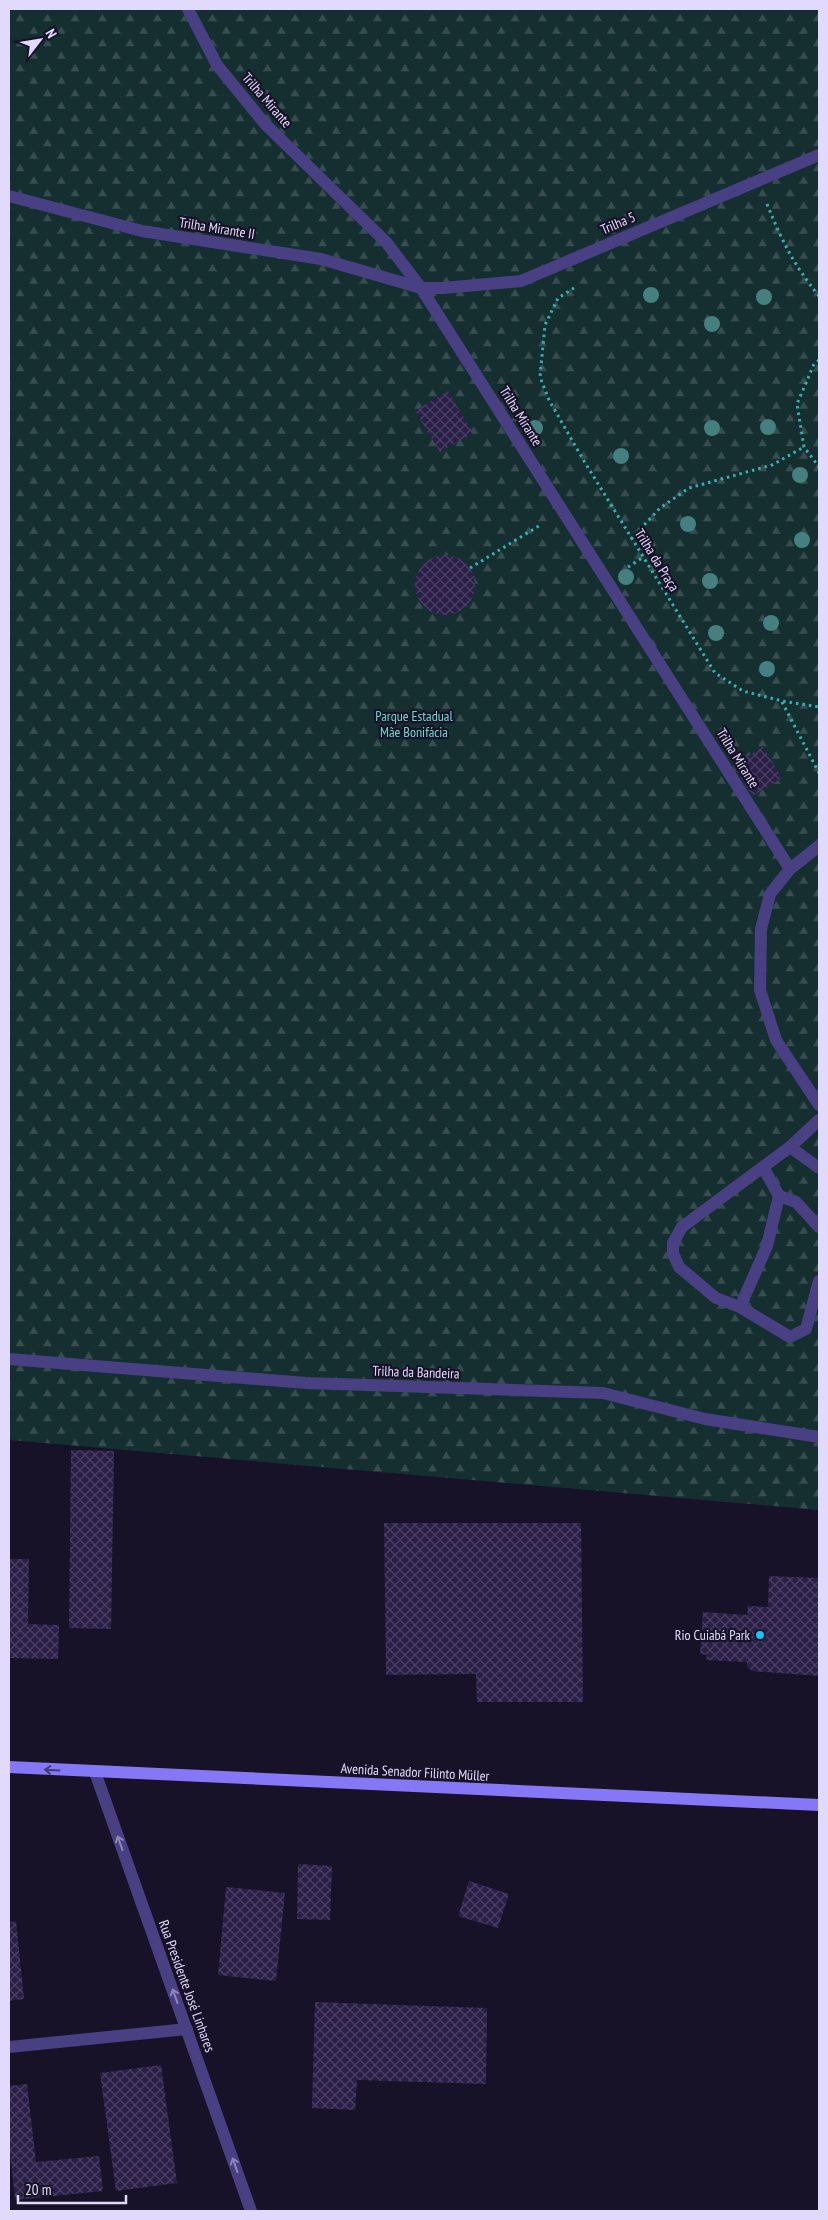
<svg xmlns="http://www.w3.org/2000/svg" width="828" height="2220" font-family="'PT Sans Narrow',sans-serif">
	<defs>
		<pattern id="forest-firs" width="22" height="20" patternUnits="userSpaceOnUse" patternTransform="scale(1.25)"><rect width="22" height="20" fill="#152f31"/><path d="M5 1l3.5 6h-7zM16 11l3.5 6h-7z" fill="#374d50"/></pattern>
		<pattern id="building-cross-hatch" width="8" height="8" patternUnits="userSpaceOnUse" patternTransform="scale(1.25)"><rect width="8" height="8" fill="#2b1f47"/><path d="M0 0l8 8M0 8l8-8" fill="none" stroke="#493f62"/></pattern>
	</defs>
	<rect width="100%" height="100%" fill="#171227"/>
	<polygon fill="url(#forest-firs)" points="9,9 819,9 819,1510 9,1440"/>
	<g fill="url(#building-cross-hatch)">
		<polygon points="448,391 473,433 440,452 415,411"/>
		<circle cx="445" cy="585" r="30"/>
		<polygon points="763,747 782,778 752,796 733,765"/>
		<polygon points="71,1450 114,1451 111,1629 69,1628"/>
		<polygon points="384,1523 581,1523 583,1702 477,1702 476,1674 386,1675"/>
		<polygon points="9,1559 29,1559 28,1624 59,1625 58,1659 9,1658"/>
		<polygon points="769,1576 819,1578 819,1676 752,1671 747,1666 747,1662 706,1660 707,1655 700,1654 703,1612 747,1615 748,1606 768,1607"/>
		<polygon points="298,1864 332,1866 330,1920 297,1919"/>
		<polygon points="469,1881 509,1894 498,1928 458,1916"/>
		<polygon points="226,1887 285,1893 276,1981 218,1975"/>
		<polygon points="16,1921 24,1999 9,2001 9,1922"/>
		<polygon points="315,2002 487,2008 486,2084 357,2080 355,2110 312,2108"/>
		<polygon points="161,2065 177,2183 116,2191 100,2073"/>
		<polygon points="27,2084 36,2162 99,2156 103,2191 15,2200 9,2142 9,2086"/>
	</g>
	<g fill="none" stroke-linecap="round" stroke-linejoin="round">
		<g stroke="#38b0b3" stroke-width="3" stroke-dasharray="2.5 4" stroke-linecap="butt">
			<path d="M767 204C782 241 793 264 819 296"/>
			<polyline points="574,288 558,298 545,325 540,377 549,400 584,461 715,673 743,691 782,701 819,707"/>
			<polyline points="819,360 814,364 797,404 804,447 819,467"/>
			<polyline points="631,539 660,508 689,488 772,465 804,447"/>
			<polyline points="628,567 642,558"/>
			<polyline points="470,568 542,524"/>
			<polyline points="782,702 819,773"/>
		</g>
		<g stroke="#484083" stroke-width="12">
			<polyline points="188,9 217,65 265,124 386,242 421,288 790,869"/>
			<polyline points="9,196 142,231 321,259 421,288 443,288 521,281 819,155"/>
			<polyline points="819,846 790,869 770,894 761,929 760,990 776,1040 819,1105"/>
			<polyline points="819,1120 790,1147 819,1168"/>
			<polyline points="763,1167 779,1196 767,1246 740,1307 716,1298 679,1267 673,1253 673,1243 682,1227 790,1147"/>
			<polyline points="779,1196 796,1202 819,1227"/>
			<polyline points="740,1307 790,1337 806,1329 819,1281"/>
			<polyline points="9,1359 306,1383 603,1393 705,1419 819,1437"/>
			<polyline points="95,1772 251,2211"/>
			<polyline points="9,2047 187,2029"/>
		</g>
		<polyline stroke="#8677f7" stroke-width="12" points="9,1767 819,1805"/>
	</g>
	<g fill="#457f7f">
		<circle cx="651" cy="295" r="8"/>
		<circle cx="764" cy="297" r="8"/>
		<circle cx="712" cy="324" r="8"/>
		<circle cx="768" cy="427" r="8"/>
		<circle cx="535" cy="428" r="8"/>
		<circle cx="712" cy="428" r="8"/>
		<circle cx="621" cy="456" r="8"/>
		<circle cx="800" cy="475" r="8"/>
		<circle cx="688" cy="524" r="8"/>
		<circle cx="802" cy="540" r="8"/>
		<circle cx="626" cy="577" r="8"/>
		<circle cx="710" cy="581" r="8"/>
		<circle cx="771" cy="623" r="8"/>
		<circle cx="716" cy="633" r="8"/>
		<circle cx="767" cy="669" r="8"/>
	</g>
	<defs><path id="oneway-shaft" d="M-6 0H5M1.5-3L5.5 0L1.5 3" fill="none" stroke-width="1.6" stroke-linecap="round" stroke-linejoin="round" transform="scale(1.25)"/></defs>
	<use stroke="#433a7a" href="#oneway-shaft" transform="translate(52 1770) rotate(-177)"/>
	<g stroke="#8d85ba">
		<use href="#oneway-shaft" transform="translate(120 1843) rotate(-110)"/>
		<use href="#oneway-shaft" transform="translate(175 1996) rotate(-110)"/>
		<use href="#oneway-shaft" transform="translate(235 2165) rotate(-109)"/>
	</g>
	<circle fill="#12c7f0" stroke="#171227" stroke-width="2" cx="760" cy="1635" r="5"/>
	<g text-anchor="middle" stroke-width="4.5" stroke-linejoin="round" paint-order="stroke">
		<g font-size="14" fill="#e1dafd" stroke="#171227">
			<text transform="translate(267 100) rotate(49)" y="5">Trilha Mirante</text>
			<text transform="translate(618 223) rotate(-23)" y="5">Trilha 5</text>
			<text transform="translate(217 228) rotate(9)" y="5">Trilha Mirante II</text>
			<text transform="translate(521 416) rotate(58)" y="5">Trilha Mirante</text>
			<text transform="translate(657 560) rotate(58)" y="5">Trilha da Praça</text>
			<text transform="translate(738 758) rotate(58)" y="5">Trilha Mirante</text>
			<text transform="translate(416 1372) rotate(2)" y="5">Trilha da Bandeira</text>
			<text transform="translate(415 1772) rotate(3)" y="5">Avenida Senador Filinto Müller</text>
			<text transform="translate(187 1986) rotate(70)" y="5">Rua Presidente José Linhares</text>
		</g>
		<g font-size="14" fill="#6ad9c7" stroke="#171227">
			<text x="414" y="721">Parque Estadual<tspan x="414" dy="16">Mãe Bonifácia</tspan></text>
		</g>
		<g font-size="14" fill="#e1dafd" stroke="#171227" text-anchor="end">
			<text x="750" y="1640">Rio Cuiabá Park</text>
		</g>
	</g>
	<rect width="828" height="2220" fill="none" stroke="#e1dafd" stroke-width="20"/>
	<g transform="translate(40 40) rotate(59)" stroke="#171227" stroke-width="4" paint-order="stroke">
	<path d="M0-4L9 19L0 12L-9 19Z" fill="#e1dafd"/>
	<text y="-8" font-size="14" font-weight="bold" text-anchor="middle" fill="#e1dafd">N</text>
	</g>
	<path d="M18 2195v8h108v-8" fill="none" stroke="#e1dafd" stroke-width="2.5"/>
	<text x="25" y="2195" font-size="15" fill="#e1dafd" stroke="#171227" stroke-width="4" paint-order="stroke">20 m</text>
</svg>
